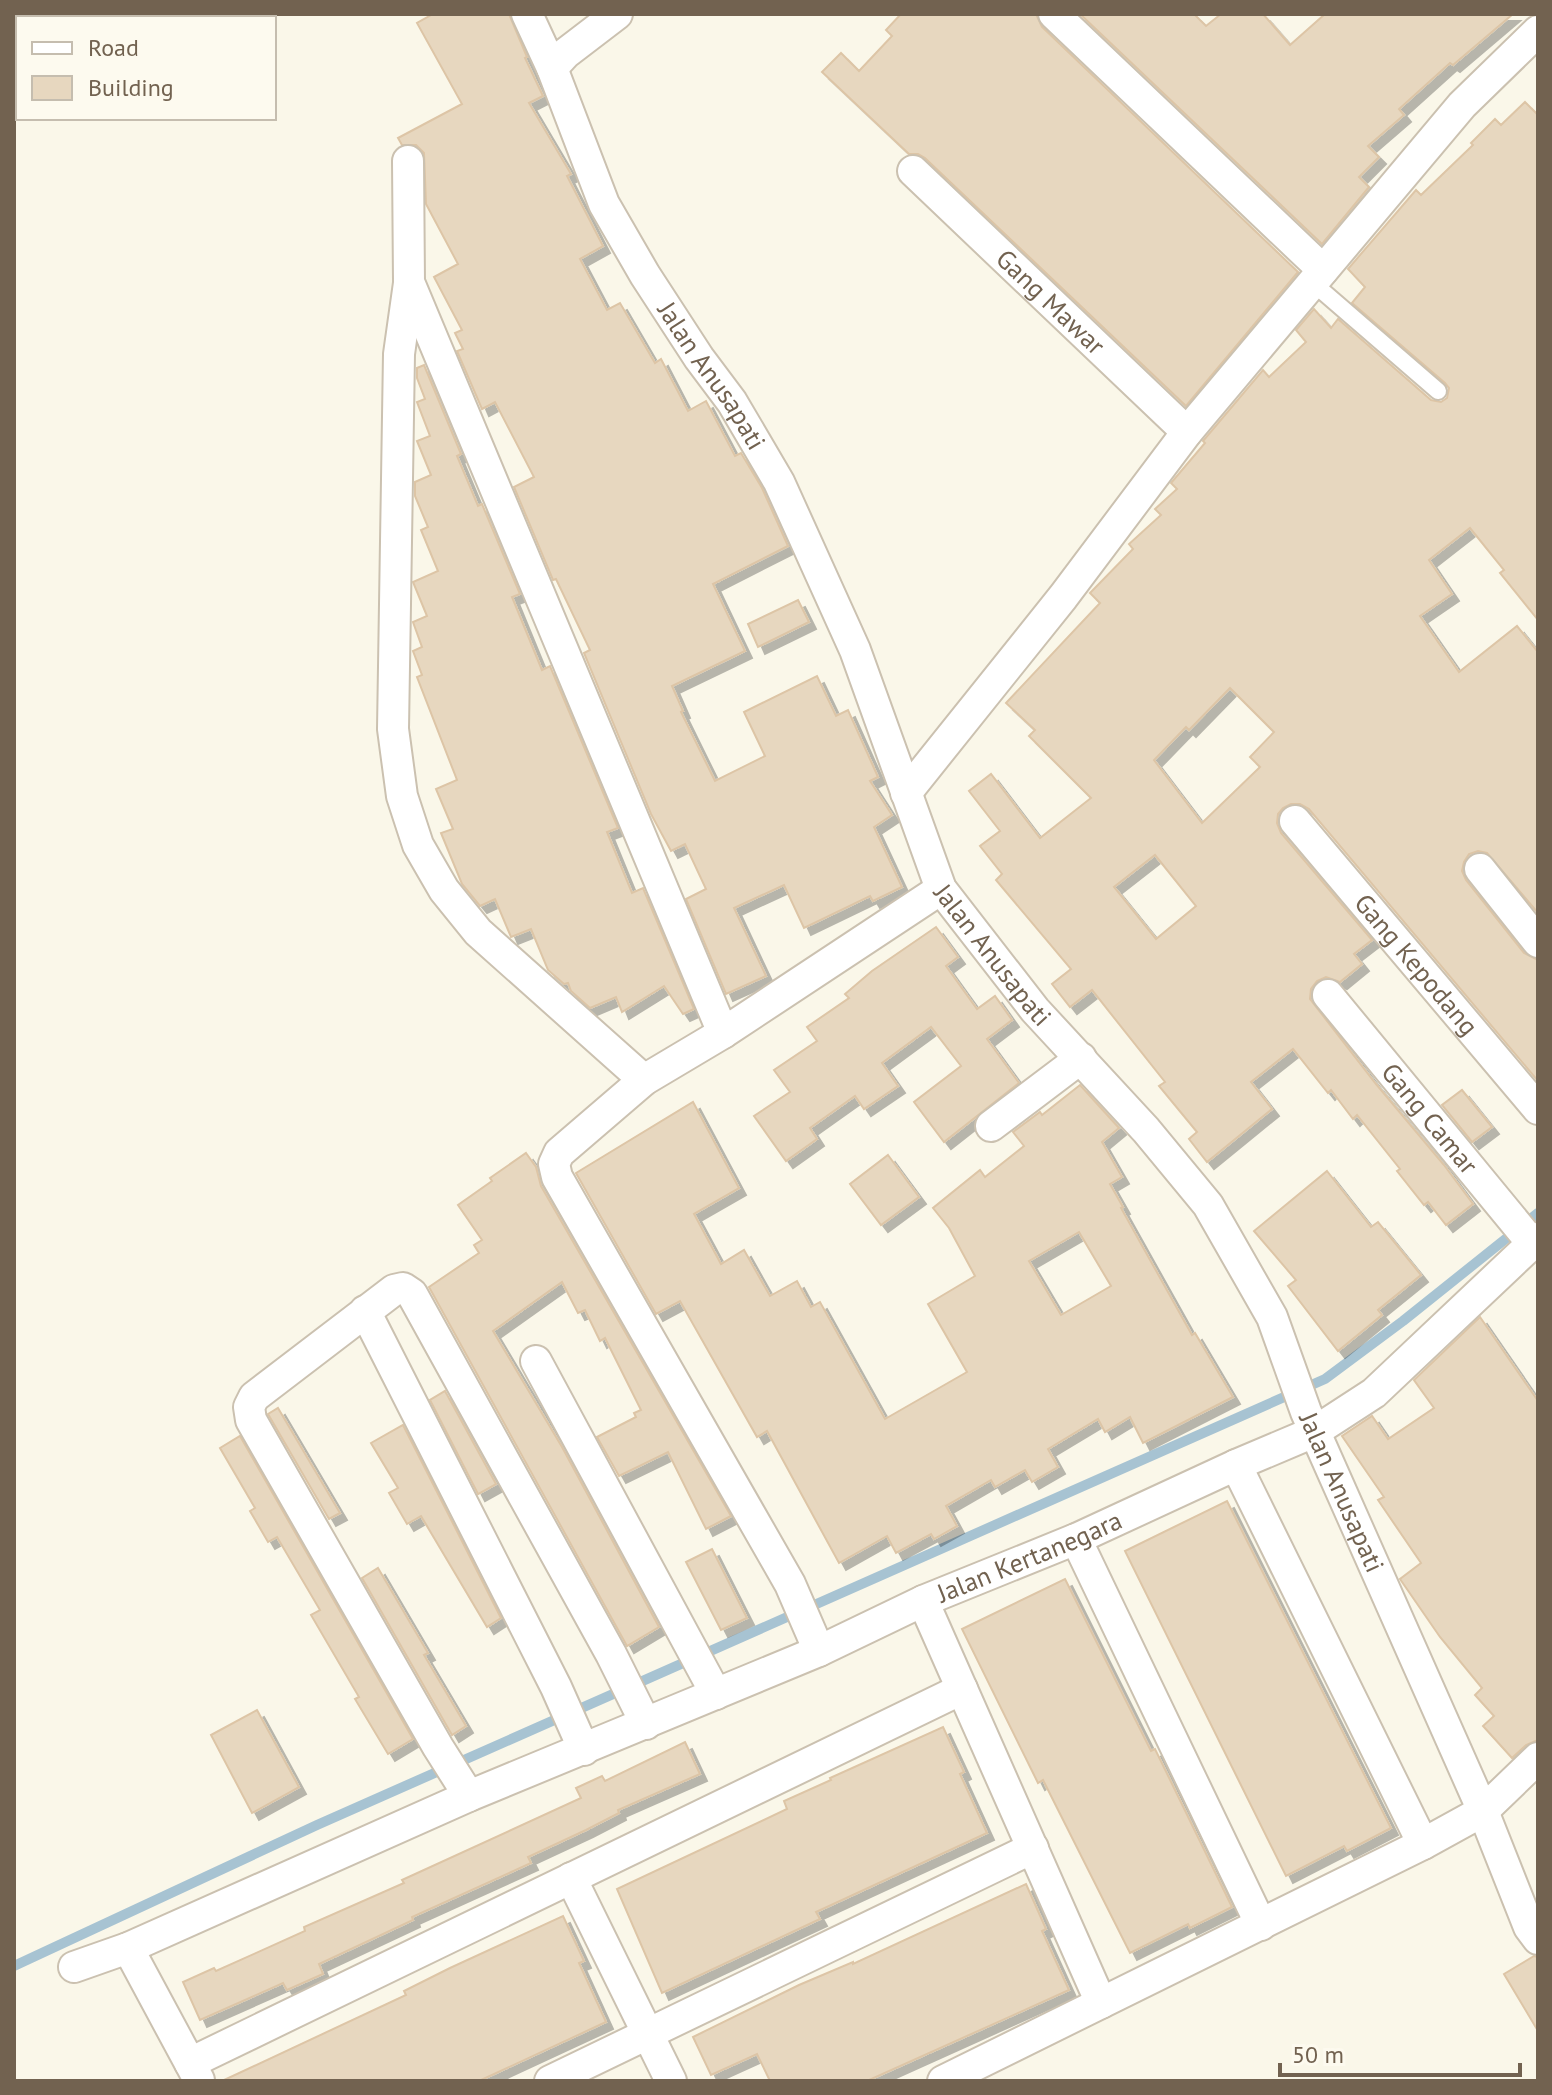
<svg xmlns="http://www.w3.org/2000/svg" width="1552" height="2095" font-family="'PT Sans',sans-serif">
	<defs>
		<filter id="shadow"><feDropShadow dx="7" dy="7" stdDeviation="0" flood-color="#0004"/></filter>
	</defs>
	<rect width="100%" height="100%" fill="#faf7e9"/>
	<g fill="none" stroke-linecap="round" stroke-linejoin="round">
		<polyline stroke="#a7c3d2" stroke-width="10" points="14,1966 317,1825 1325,1379 1403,1321 1538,1213"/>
	</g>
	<g fill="#e7d7bf" stroke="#ddc5a6" stroke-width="2" fill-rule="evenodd" filter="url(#shadow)">
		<polygon points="433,14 509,14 527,57 525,58 543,96 529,103 571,174 567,176 603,246 580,259 607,310 620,303 655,363 661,359 688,411 706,401 735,456 741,453 762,488 788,546 713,584 745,651 672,686 683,711 681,712 715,781 765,756 744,712 817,676 836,716 848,710 878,777 870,781 892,815 874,827 902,887 873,901 870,896 804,928 784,885 734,908 766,976 726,994 686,899 706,889 685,844 671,851 651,814 584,653 590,650 556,579 553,580 514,487 534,477 495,402 482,409 457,351 463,349 455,333 462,330 434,277 458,264 426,204 424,153 416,145 402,145 398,138 462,104 417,23"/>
		<polygon points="901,14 1036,14 1042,27 1298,272 1186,406 925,158 918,154 909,154 822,72 841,53 859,71 892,36 886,30"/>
		<polygon points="1080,14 1194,14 1206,26 1221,14 1263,14 1290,45 1325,14 1513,14 1453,65 1450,63 1399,109 1404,115 1368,146 1379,157 1359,177 1369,187 1322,244"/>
		<path d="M1525 102 1538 115V620L1500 573 1504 570 1470 528 1429 560 1452 594 1420 616 1459 672 1517 626 1538 652V913L1487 853 1478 851 1469 854 1464 862 1462 871 1466 880 1524 953 1538 960V1081L1309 809 1300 804H1291L1283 808 1278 814 1277 823 1281 833 1372 940 1354 954 1362 964 1340 982 1326 977 1317 981 1311 989 1310 999 1376 1084 1444 1165 1473 1204 1446 1225 1428 1202 1424 1205 1397 1171 1400 1169 1357 1115 1353 1119 1331 1090 1328 1093 1293 1049 1251 1082 1272 1109 1207 1162 1189 1139 1197 1132 1159 1086 1165 1082 1092 990 1070 1007 1052 984 1071 969 996 880 1002 874 980 846 1000 831 969 791 991 774 1040 838 1091 798 1029 736 1035 730 1006 703 1100 603 1090 593 1133 549 1129 544 1161 515 1155 509 1177 489 1171 483 1205 443 1203 441 1263 370 1269 377 1306 342 1296 330 1314 309 1331 328 1338 319 1431 400 1441 402 1447 398 1449 388 1445 383 1352 303 1365 287 1348 269 1416 190 1421 195 1473 145 1471 143 1495 119 1501 125ZM1230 688 1274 732 1250 757 1260 767 1202 823 1154 760 1186 727 1189 730ZM1155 855 1196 906 1156 939 1114 887Z"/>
		<polygon points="424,365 461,454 457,456 478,506 482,504 520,594 512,597 542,670 550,666 618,828 607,832 632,893 643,888 694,1009 683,1014 664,986 622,1012 616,997 590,1008 571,991 568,983 564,984 548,970 531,929 511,937 495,899 480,906 462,884 441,833 453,829 436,789 457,780 417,677 422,675 413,651 422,647 413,622 427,616 413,582 438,571 421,530 428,527 415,496 415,482 431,475 417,441 430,436 417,402 425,399 417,378 417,368"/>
		<polygon points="798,600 809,622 758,647 748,624"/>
		<polygon points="936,927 958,957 946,966 977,1009 995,996 1012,1020 987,1039 1019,1083 944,1142 914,1102 961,1066 931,1027 882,1063 898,1086 864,1109 855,1096 810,1128 817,1139 786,1161 754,1116 790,1092 774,1070 817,1041 807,1027 849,998 845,994 872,971"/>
		<path d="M1080 1085 1119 1128 1102 1142 1122 1177 1110 1184 1123 1207 1121 1208 1192 1335 1195 1333 1233 1397 1143 1443 1130 1417 1105 1432 1098 1419 1048 1449 1058 1467 1032 1482 1025 1470 995 1487 991 1480 946 1506 957 1526 934 1539 931 1534 896 1553 887 1536 839 1563 767 1431 757 1437 680 1301 656 1314 576 1173 693 1102 739 1188 694 1214 721 1264 744 1250 770 1296 797 1281 811 1307 820 1302 885 1419 967 1372 928 1304 975 1276 949 1228 933 1208 980 1170 985 1177 1024 1146 1013 1132 1040 1112 1042 1115ZM1079 1232 1111 1286 1061 1315 1029 1261Z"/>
		<polygon points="1462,1090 1492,1127 1472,1142 1442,1105"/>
		<polygon points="526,1153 536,1167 541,1186 731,1516 706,1529 668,1452 619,1476 597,1437 636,1417 634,1413 641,1410 605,1338 600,1341 585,1310 578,1313 562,1282 493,1331 562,1447 659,1627 627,1646 429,1287 479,1253 474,1245 482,1240 458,1205 492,1181 490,1178"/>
		<polygon points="888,1155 919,1197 881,1225 850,1184"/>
		<polygon points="1327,1171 1371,1227 1378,1222 1421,1275 1378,1310 1382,1315 1338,1351 1288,1286 1296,1280 1254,1231"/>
		<polygon points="1480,1317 1538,1401 1538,1740 1526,1745 1512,1758 1483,1726 1494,1716 1475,1695 1482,1688 1440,1637 1400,1579 1421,1563 1378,1500 1384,1497 1342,1436 1372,1416 1388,1439 1434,1408 1414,1380"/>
		<polygon points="445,1391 496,1484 478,1494 430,1400"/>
		<polygon points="278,1408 340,1513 329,1519 268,1414"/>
		<polygon points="403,1425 501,1618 487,1627 421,1516 407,1524 389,1493 398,1488 371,1443"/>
		<polygon points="240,1436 413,1739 388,1754 355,1699 359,1697 311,1615 320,1610 277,1537 268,1542 250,1511 255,1508 220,1448"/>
		<polygon points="1227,1501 1391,1828 1347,1851 1344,1846 1286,1876 1125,1551"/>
		<polygon points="712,1549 747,1618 721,1630 686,1562"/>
		<polygon points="378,1568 428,1653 424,1655 466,1726 452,1735 362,1578"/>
		<polygon points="1065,1579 1151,1751 1155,1749 1232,1907 1190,1928 1188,1924 1130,1953 1043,1780 1038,1783 962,1629"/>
		<polygon points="257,1710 299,1787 252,1813 211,1735"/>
		<polygon points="943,1727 964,1772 960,1774 987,1833 816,1912 820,1919 662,1993 617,1889 787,1809 784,1801 831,1780 830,1778"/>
		<polygon points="685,1742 700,1774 618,1810 619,1813 586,1830 528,1857 531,1863 412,1917 413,1920 319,1964 323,1974 287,1990 283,1983 200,2020 183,1982 214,1968 216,1971 305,1931 304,1927 404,1883 402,1880 581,1798 576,1788 602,1776 605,1781"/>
		<polygon points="1026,1884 1046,1929 1042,1931 1069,1990 867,2081 770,2081 757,2054 711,2075 693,2037 799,1985 853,1962 853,1964"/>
		<polygon points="563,1916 584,1961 579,1963 606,2022 479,2081 222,2081 406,1995 404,1991 450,1968"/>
		<polygon points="1534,1956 1538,1957 1538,2031 1504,1974"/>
	</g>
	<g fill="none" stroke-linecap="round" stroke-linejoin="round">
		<g stroke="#cbc1b0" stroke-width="20">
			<polyline id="service" points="1313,283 1438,391"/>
		</g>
		<g stroke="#cbc1b0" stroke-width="34">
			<g id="minor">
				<path id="s1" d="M527 14 552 68 604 204 645 275 699 358 732 402 779 482 855 650 941 889 1035 1010 1146 1130 1208 1205 1272 1317 1306 1412 1483 1811 1529 1927 1538 1939"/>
				<polyline points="1054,14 1323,270"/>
				<polyline points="552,68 566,53 617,14"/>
				<polyline points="408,161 409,282 723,1033"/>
				<path id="s2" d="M913 171 1187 432"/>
				<polyline points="409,283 399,354 393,729 402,796 418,845 444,890 478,932 644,1080"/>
				<polyline points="906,793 1063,597 1187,432 1462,105 1538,31"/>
				<path id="s3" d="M1295 821 1538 1109"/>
				<polyline points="1480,869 1538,942"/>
				<path id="s4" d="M1328 995 1532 1243"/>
				<polyline points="991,1126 1081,1058"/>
				<polyline points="365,1311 556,1687 584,1750"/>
				<polyline points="536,1361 716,1694"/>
				<polyline points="1236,1465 1423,1844"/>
				<polyline points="1076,1539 1261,1925"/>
				<polyline points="923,1601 1101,2003"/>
				<polyline points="819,1651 790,1584 557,1177 554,1164 559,1153 644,1080 723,1033 941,889"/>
				<polyline points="469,1796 438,1747 251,1420 249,1407 254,1397 394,1290 403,1288 412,1294 611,1654 646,1724"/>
				<polyline points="571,1878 671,2081"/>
				<polyline points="128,1948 199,2080"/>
				<path id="s5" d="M74 1967 128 1948 469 1796 819 1651 923 1601 1076 1539 1236 1465 1314 1432 1374 1393 1538 1238"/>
				<polyline points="190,2063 962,1689"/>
				<polyline points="550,2081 1033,1848"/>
				<polyline points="943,2081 1423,1844 1483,1811 1538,1758"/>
			</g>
		</g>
		<use href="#service" stroke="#fff" stroke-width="16"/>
		<use href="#minor" stroke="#fff" stroke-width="30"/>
	</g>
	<g text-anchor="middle" stroke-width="7" stroke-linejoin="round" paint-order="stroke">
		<g font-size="26" fill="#726250" stroke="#fdfaef">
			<text dy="9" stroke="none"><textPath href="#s2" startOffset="190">Gang Mawar</textPath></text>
			<text dy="9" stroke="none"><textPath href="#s1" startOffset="408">Jalan Anusapati</textPath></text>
			<text dy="9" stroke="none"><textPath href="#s1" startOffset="1056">Jalan Anusapati</textPath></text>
			<text dy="9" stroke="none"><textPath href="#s3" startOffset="188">Gang Kepodang</textPath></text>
			<text dy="9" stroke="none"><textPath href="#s4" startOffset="160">Gang Camar</textPath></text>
			<text dy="9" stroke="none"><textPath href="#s1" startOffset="1704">Jalan Anusapati</textPath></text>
			<text dy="9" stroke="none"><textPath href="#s5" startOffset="1040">Jalan Kertanegara</textPath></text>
		</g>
	</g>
	<rect width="1552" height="2095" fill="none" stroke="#726250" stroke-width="32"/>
	<rect x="16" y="16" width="260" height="104" fill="#fdfaef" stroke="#c5bdaf" stroke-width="2"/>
	<rect x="32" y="42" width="40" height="12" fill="#ffffff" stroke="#c5bdaf" stroke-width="2"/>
	<text x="88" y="56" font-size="24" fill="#726250">Road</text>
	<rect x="32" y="76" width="40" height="24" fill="#e7d7bf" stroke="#c5bdaf" stroke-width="2"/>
	<text x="88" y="96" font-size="24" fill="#726250">Building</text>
	<path d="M1280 2063v12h240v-12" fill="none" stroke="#726250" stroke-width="4"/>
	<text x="1292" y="2063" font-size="24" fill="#726250" stroke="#fdfaef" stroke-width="6" paint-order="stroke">50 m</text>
</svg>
